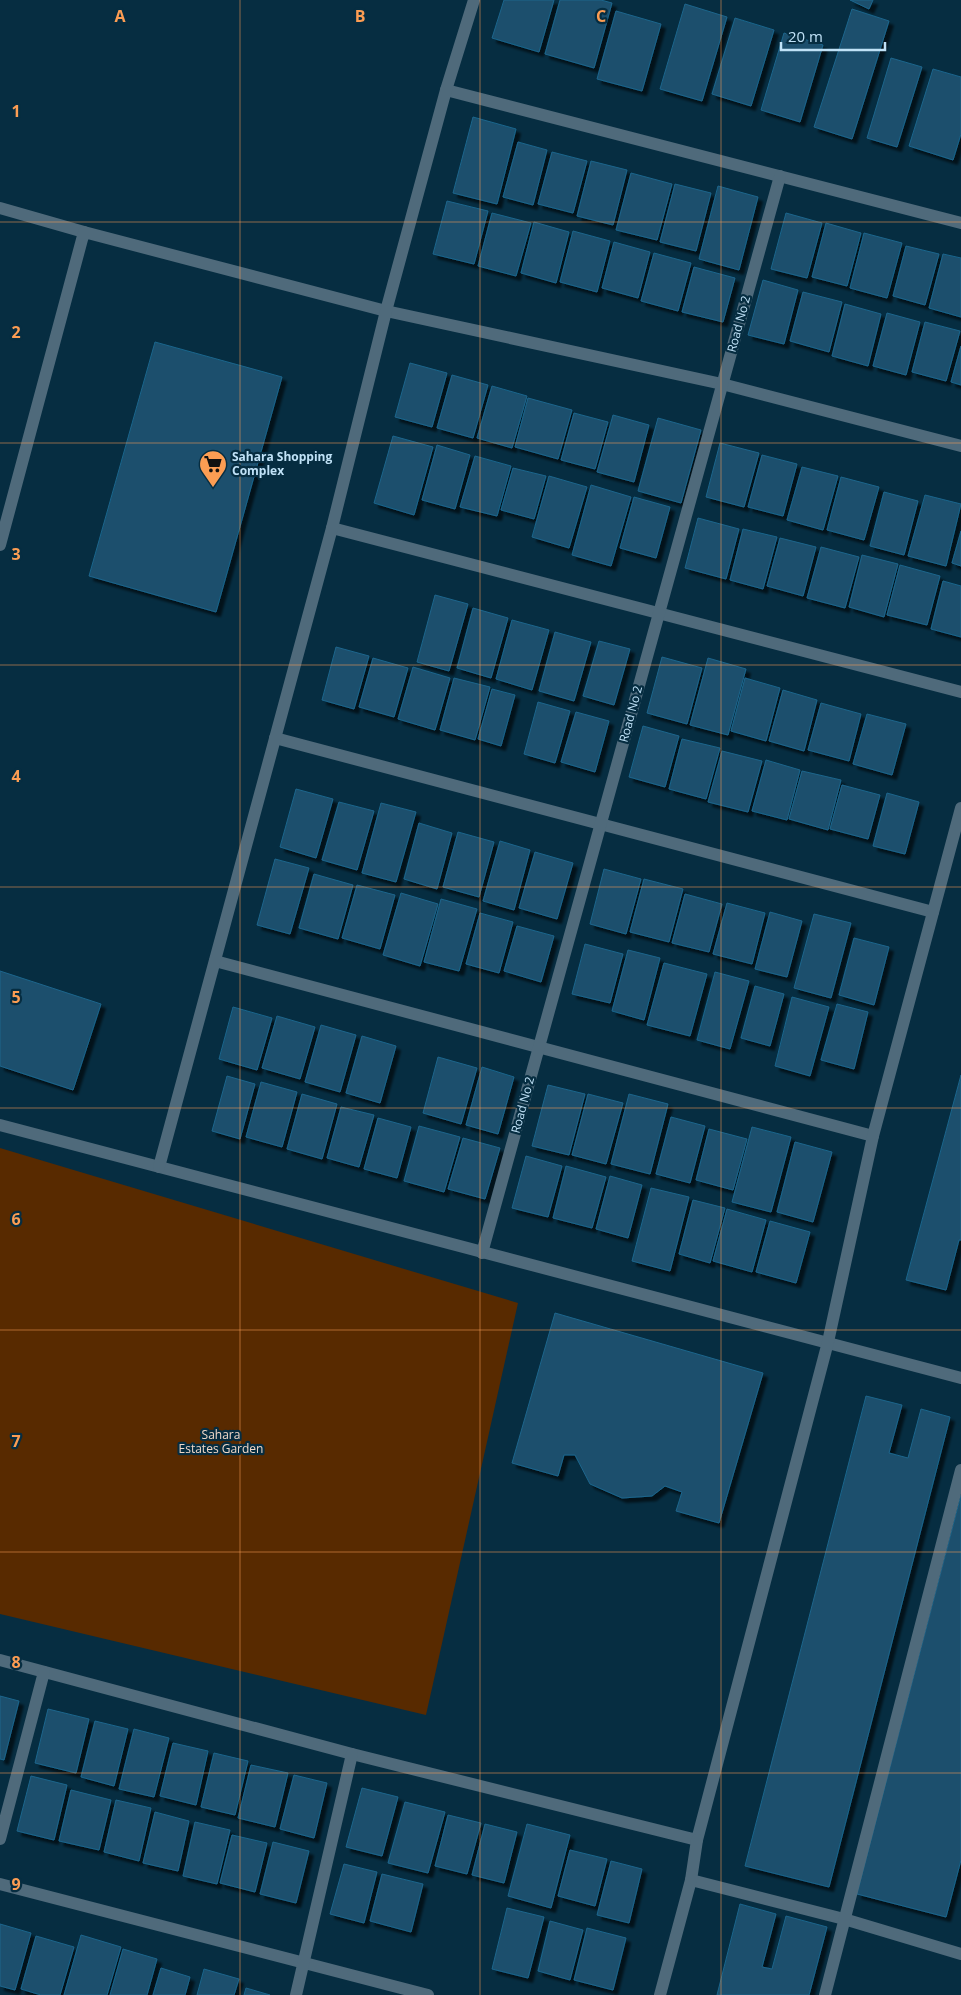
<svg xmlns="http://www.w3.org/2000/svg" width="961" height="1995" font-family="'Open Sans',sans-serif">
	<defs>
		<filter id="shadow"><feDropShadow dx="4.5" dy="4.5" stdDeviation="1" flood-color="#0009"/></filter>
	</defs>
	<rect width="100%" height="100%" fill="#062d41"/>
	<polygon fill="#582a00" points="0,1148 518,1303 426,1715 0,1614"/>
	<g fill="#1a506d" stroke="#1b658c" filter="url(#shadow)">
		<polygon points="504,0 554,0 539,52 492,38"/>
		<polygon points="560,0 601,0 612,3 594,68 545,54"/>
		<polygon points="850,0 873,0 869,9"/>
		<polygon points="685,4 727,17 702,101 660,89"/>
		<polygon points="852,9 889,21 852,139 814,127"/>
		<polygon points="616,11 661,24 642,91 597,79"/>
		<polygon points="735,18 774,30 751,106 712,94"/>
		<polygon points="784,33 823,45 800,122 761,110"/>
		<polygon points="891,58 922,67 897,147 867,138"/>
		<polygon points="933,69 961,77 961,134 953,160 909,146"/>
		<polygon points="473,117 516,129 497,204 453,193"/>
		<polygon points="518,142 547,150 533,205 503,197"/>
		<polygon points="552,152 587,161 573,213 538,204"/>
		<polygon points="591,161 627,170 613,225 577,216"/>
		<polygon points="631,173 672,184 657,240 616,230"/>
		<polygon points="675,184 711,193 696,251 660,242"/>
		<polygon points="718,186 758,197 739,270 699,259"/>
		<polygon points="447,201 488,211 474,264 433,254"/>
		<polygon points="492,213 531,223 516,276 478,266"/>
		<polygon points="786,213 822,223 807,278 771,269"/>
		<polygon points="534,222 569,232 556,283 521,273"/>
		<polygon points="826,223 861,233 847,286 812,277"/>
		<polygon points="573,231 610,241 597,292 560,282"/>
		<polygon points="864,233 902,243 887,298 850,288"/>
		<polygon points="614,242 650,252 638,298 602,288"/>
		<polygon points="906,246 939,254 925,305 893,296"/>
		<polygon points="654,253 691,263 678,311 641,301"/>
		<polygon points="943,254 961,258 961,317 929,308"/>
		<polygon points="694,267 735,278 723,322 682,312"/>
		<polygon points="763,280 798,290 784,344 748,335"/>
		<polygon points="803,292 842,302 829,352 790,341"/>
		<polygon points="845,304 881,314 868,366 832,356"/>
		<polygon points="887,313 920,322 906,375 873,366"/>
		<polygon points="925,322 960,331 946,381 912,372"/>
		<polygon points="155,342 282,377 216,612 89,576"/>
		<polygon points="961,346 961,385 951,382"/>
		<polygon points="410,363 447,373 432,427 395,417"/>
		<polygon points="452,375 488,385 473,438 437,428"/>
		<polygon points="492,386 527,396 512,448 477,438"/>
		<polygon points="528,398 572,410 558,459 515,447"/>
		<polygon points="574,413 608,422 595,469 561,460"/>
		<polygon points="613,415 649,425 634,482 597,472"/>
		<polygon points="658,418 701,430 681,503 638,491"/>
		<polygon points="393,436 433,447 414,515 374,503"/>
		<polygon points="720,443 759,453 744,507 706,497"/>
		<polygon points="437,445 470,455 455,509 422,500"/>
		<polygon points="762,455 797,464 783,516 748,507"/>
		<polygon points="475,456 511,466 497,516 460,507"/>
		<polygon points="802,467 838,476 823,530 787,520"/>
		<polygon points="513,468 546,476 534,519 501,510"/>
		<polygon points="549,476 587,487 569,548 532,537"/>
		<polygon points="841,477 879,487 864,540 827,530"/>
		<polygon points="591,485 631,497 611,566 572,555"/>
		<polygon points="884,492 918,501 904,555 870,546"/>
		<polygon points="925,495 961,504 946,566 908,556"/>
		<polygon points="634,497 670,507 656,558 620,548"/>
		<polygon points="698,518 739,529 726,579 685,568"/>
		<polygon points="743,529 777,537 763,589 730,580"/>
		<polygon points="961,531 961,566 952,563"/>
		<polygon points="780,538 816,547 803,596 767,586"/>
		<polygon points="821,547 859,557 845,608 807,598"/>
		<polygon points="862,555 898,564 884,617 849,607"/>
		<polygon points="900,565 940,576 927,625 887,615"/>
		<polygon points="943,581 961,586 961,637 931,629"/>
		<polygon points="435,595 468,604 449,671 417,662"/>
		<polygon points="473,608 508,618 491,678 457,668"/>
		<polygon points="512,620 549,630 532,690 496,679"/>
		<polygon points="555,632 591,642 574,701 539,691"/>
		<polygon points="599,641 630,649 614,705 583,696"/>
		<polygon points="336,647 369,656 354,709 322,700"/>
		<polygon points="662,657 702,668 687,724 647,713"/>
		<polygon points="373,658 408,668 394,717 359,707"/>
		<polygon points="708,658 746,669 728,735 690,725"/>
		<polygon points="413,667 450,678 435,730 398,719"/>
		<polygon points="454,678 490,687 475,740 440,730"/>
		<polygon points="745,678 780,688 766,741 731,731"/>
		<polygon points="492,689 515,695 501,746 478,739"/>
		<polygon points="783,690 817,700 804,751 769,741"/>
		<polygon points="538,702 570,711 555,763 524,754"/>
		<polygon points="821,703 861,714 849,761 808,750"/>
		<polygon points="576,712 609,721 595,772 561,762"/>
		<polygon points="867,714 906,724 892,775 853,764"/>
		<polygon points="643,726 679,736 665,787 629,777"/>
		<polygon points="682,739 720,748 706,799 669,789"/>
		<polygon points="722,751 762,761 748,812 708,802"/>
		<polygon points="766,760 800,770 787,820 752,811"/>
		<polygon points="802,771 841,780 828,830 789,819"/>
		<polygon points="842,785 880,795 868,839 830,829"/>
		<polygon points="296,789 333,799 316,858 280,847"/>
		<polygon points="887,793 919,802 905,854 873,846"/>
		<polygon points="339,802 374,811 357,870 322,860"/>
		<polygon points="381,803 416,812 396,882 362,873"/>
		<polygon points="419,823 452,833 437,889 404,879"/>
		<polygon points="458,832 494,842 479,897 443,887"/>
		<polygon points="500,841 530,850 514,910 483,901"/>
		<polygon points="535,852 573,863 557,919 519,908"/>
		<polygon points="275,859 309,868 290,934 257,925"/>
		<polygon points="604,869 641,879 626,934 590,924"/>
		<polygon points="314,874 353,885 338,939 299,928"/>
		<polygon points="644,879 683,889 669,942 630,932"/>
		<polygon points="357,885 395,895 380,949 342,938"/>
		<polygon points="401,893 438,904 420,966 383,955"/>
		<polygon points="685,894 722,904 709,952 672,943"/>
		<polygon points="441,899 477,909 459,971 424,962"/>
		<polygon points="727,903 765,913 752,964 713,954"/>
		<polygon points="770,912 802,921 787,977 755,969"/>
		<polygon points="480,913 513,922 499,973 466,964"/>
		<polygon points="814,914 851,923 831,998 794,988"/>
		<polygon points="517,926 554,936 541,982 504,971"/>
		<polygon points="854,938 889,947 874,1005 839,995"/>
		<polygon points="585,944 623,954 610,1003 572,994"/>
		<polygon points="628,950 660,958 644,1020 612,1011"/>
		<polygon points="664,963 707,974 690,1036 647,1025"/>
		<polygon points="0,971 101,1004 73,1090 0,1066"/>
		<polygon points="715,972 749,981 730,1049 697,1040"/>
		<polygon points="755,986 784,994 770,1046 741,1038"/>
		<polygon points="792,997 829,1007 810,1076 775,1066"/>
		<polygon points="837,1004 868,1012 854,1069 821,1060"/>
		<polygon points="233,1007 272,1018 257,1070 219,1059"/>
		<polygon points="277,1016 315,1027 300,1079 262,1068"/>
		<polygon points="321,1025 356,1035 340,1092 305,1082"/>
		<polygon points="362,1036 396,1046 380,1103 346,1093"/>
		<polygon points="438,1057 477,1068 461,1124 423,1113"/>
		<polygon points="482,1067 514,1077 498,1134 466,1125"/>
		<polygon points="961,1075 961,1240 959,1240 946,1290 906,1280"/>
		<polygon points="227,1076 255,1084 240,1139 212,1131"/>
		<polygon points="261,1082 297,1092 282,1147 246,1137"/>
		<polygon points="548,1085 585,1094 569,1155 532,1146"/>
		<polygon points="302,1094 337,1104 322,1159 287,1149"/>
		<polygon points="588,1094 623,1103 606,1164 572,1155"/>
		<polygon points="629,1094 668,1104 650,1174 611,1164"/>
		<polygon points="341,1107 374,1115 359,1167 327,1158"/>
		<polygon points="671,1117 705,1126 690,1183 656,1174"/>
		<polygon points="378,1118 411,1127 397,1178 364,1169"/>
		<polygon points="419,1126 460,1137 444,1192 404,1181"/>
		<polygon points="752,1127 791,1137 771,1212 732,1202"/>
		<polygon points="709,1129 747,1139 733,1190 696,1180"/>
		<polygon points="463,1138 500,1148 485,1199 448,1189"/>
		<polygon points="795,1142 832,1152 813,1222 777,1212"/>
		<polygon points="526,1156 562,1166 548,1217 512,1208"/>
		<polygon points="566,1166 606,1177 592,1228 553,1218"/>
		<polygon points="610,1176 642,1185 628,1238 596,1229"/>
		<polygon points="651,1188 689,1197 670,1271 632,1261"/>
		<polygon points="693,1200 725,1208 710,1263 679,1254"/>
		<polygon points="727,1209 766,1220 752,1272 713,1261"/>
		<polygon points="770,1221 810,1232 796,1283 756,1272"/>
		<polygon points="555,1313 763,1373 719,1523 676,1511 682,1492 665,1486 652,1496 622,1498 590,1484 575,1455 564,1455 558,1476 512,1463"/>
		<polygon points="866,1396 902,1405 889,1453 908,1458 921,1409 950,1417 829,1887 745,1866"/>
		<polygon points="961,1495 961,1860 946,1917 857,1894"/>
		<polygon points="0,1696 19,1701 4,1760 0,1759"/>
		<polygon points="48,1709 89,1719 76,1773 35,1763"/>
		<polygon points="95,1721 128,1729 114,1786 81,1777"/>
		<polygon points="134,1729 169,1738 154,1797 119,1789"/>
		<polygon points="173,1743 208,1751 196,1805 160,1796"/>
		<polygon points="214,1753 248,1761 235,1815 201,1807"/>
		<polygon points="251,1765 288,1773 275,1827 238,1818"/>
		<polygon points="294,1775 327,1783 314,1838 280,1829"/>
		<polygon points="31,1776 67,1785 54,1840 17,1831"/>
		<polygon points="362,1788 398,1797 382,1856 346,1847"/>
		<polygon points="71,1790 111,1800 99,1850 59,1841"/>
		<polygon points="116,1800 151,1808 139,1861 104,1852"/>
		<polygon points="405,1802 445,1812 428,1873 388,1863"/>
		<polygon points="155,1812 189,1821 178,1871 143,1863"/>
		<polygon points="448,1815 481,1823 467,1874 435,1866"/>
		<polygon points="195,1822 230,1830 217,1884 183,1876"/>
		<polygon points="485,1824 517,1832 504,1883 472,1875"/>
		<polygon points="527,1824 570,1835 551,1908 508,1896"/>
		<polygon points="232,1835 267,1843 255,1892 220,1883"/>
		<polygon points="273,1842 309,1851 296,1903 260,1894"/>
		<polygon points="570,1850 607,1859 595,1906 558,1896"/>
		<polygon points="611,1861 642,1869 629,1923 597,1915"/>
		<polygon points="344,1864 377,1872 364,1923 330,1914"/>
		<polygon points="382,1874 423,1884 411,1932 370,1921"/>
		<polygon points="740,1904 776,1914 762,1967 772,1969 786,1916 827,1927 809,1995 717,1995"/>
		<polygon points="507,1908 544,1917 528,1978 492,1969"/>
		<polygon points="550,1921 583,1930 570,1980 538,1971"/>
		<polygon points="0,1924 31,1933 15,1990 0,1986"/>
		<polygon points="587,1928 626,1938 613,1990 574,1980"/>
		<polygon points="81,1935 121,1947 107,1995 64,1995"/>
		<polygon points="36,1936 74,1947 60,1995 41,1995 21,1989"/>
		<polygon points="123,1949 157,1959 147,1995 110,1995"/>
		<polygon points="161,1968 190,1977 185,1995 153,1995"/>
		<polygon points="204,1969 239,1979 234,1995 197,1995"/>
		<polygon points="246,1988 270,1995 244,1995"/>
	</g>
	<g fill="none" stroke-linecap="round" stroke-linejoin="round">
		<g stroke="#4f6a7b" stroke-width="12">
			<polyline points="446,90 961,223"/>
			<polyline points="0,208 84,232"/>
			<polyline points="332,528 961,692"/>
			<polyline points="0,545 84,232 386,311 722,384 961,446"/>
			<polyline points="275,738 933,912"/>
			<polyline points="215,961 873,1136"/>
			<polyline points="0,1125 961,1378"/>
			<polyline points="159,1167 332,528 386,311 446,90 474,0"/>
			<polyline points="482,1253 780,176"/>
			<polyline points="0,1660 352,1754 697,1840 828,1342 873,1136 961,808"/>
			<polyline points="0,1839 44,1672"/>
			<polyline points="691,1880 844,1919 961,1954"/>
			<polyline points="0,1884 428,1995"/>
			<polyline points="296,1995 352,1754"/>
			<polyline points="660,1995 691,1880 697,1840"/>
			<polyline points="825,1995 961,1470"/>
		</g>
	</g>
	<path fill="none" stroke="#fc9d53" stroke-width="1" stroke-opacity="0.55" d="M240 0V1995M480 0V1995M721 0V1995M0 222H961M0 443H961M0 665H961M0 887H961M0 1108H961M0 1330H961M0 1552H961M0 1773H961"/>
	<defs>
		<g id="supermarket-pin" transform="scale(1.4375)"><path d="M0 17L-7.5 6A9.5 9.5 0 1 1 7.5 6Z" fill="#fc9d53" stroke="#062d41"/><path d="M-6-5.5h2.5l.6 2H6L4.5 2H-2.5L-4.4-4H-6ZM-1.5 3.2a1.3 1.3 0 1 0 .1 0ZM3 3.2a1.3 1.3 0 1 0 .1 0Z" fill="#111"/></g>
	</defs>
	<g fill-rule="evenodd">
		<use href="#supermarket-pin" x="213" y="464"/>
	</g>
	<g text-anchor="middle" stroke-width="4.5" stroke-linejoin="round" paint-order="stroke">
		<g font-size="12" fill="#c0e2f7" stroke="#062d41">
			<text transform="translate(739 324) rotate(-75)" y="4">Road No 2</text>
			<text transform="translate(631 714) rotate(-75)" y="4">Road No 2</text>
			<text transform="translate(523 1105) rotate(-75)" y="4">Road No 2</text>
		</g>
		<g font-size="12" font-weight="bold" fill="#c0e2f7" stroke="#062d41" text-anchor="start">
			<text x="232" y="461">Sahara Shopping<tspan x="232" dy="14">Complex</tspan></text>
		</g>
		<g font-size="12" fill="#f0d8c8" stroke="#062d41">
			<text x="221" y="1439">Sahara<tspan x="221" dy="14">Estates Garden</tspan></text>
		</g>
	</g>
	<g font-size="16" text-anchor="middle" font-weight="bold" fill="#fc9d53" stroke="#062d41" stroke-width="4.5" stroke-linejoin="round" paint-order="stroke">
		<text x="120" y="22">A</text>
		<text x="360" y="22">B</text>
		<text x="601" y="22">C</text>
		<text x="16" y="117">1</text>
		<text x="16" y="338">2</text>
		<text x="16" y="560">3</text>
		<text x="16" y="782">4</text>
		<text x="16" y="1003">5</text>
		<text x="16" y="1225">6</text>
		<text x="16" y="1447">7</text>
		<text x="16" y="1668">8</text>
		<text x="16" y="1890">9</text>
	</g>
	<path d="M781 42v8h104v-8" fill="none" stroke="#c0e2f7" stroke-width="2.5"/>
	<text x="788" y="42" font-size="15" fill="#c0e2f7" stroke="#062d41" stroke-width="4" paint-order="stroke">20 m</text>
</svg>
